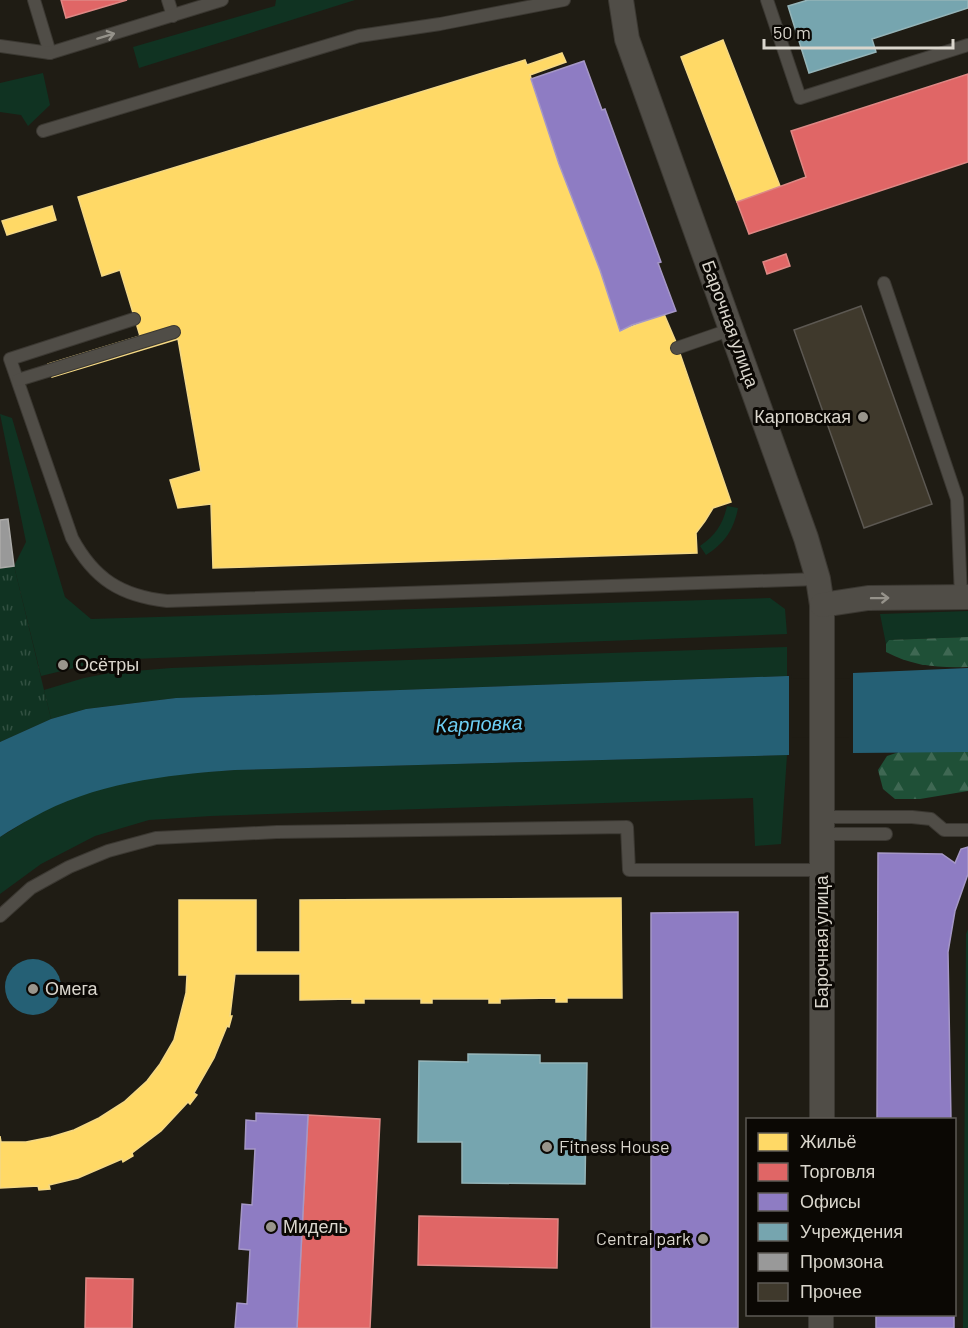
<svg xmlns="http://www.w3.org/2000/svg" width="968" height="1328" font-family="Barlow,sans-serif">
	<defs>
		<pattern id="forest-firs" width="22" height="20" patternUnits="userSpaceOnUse" patternTransform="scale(1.5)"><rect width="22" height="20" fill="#1f5037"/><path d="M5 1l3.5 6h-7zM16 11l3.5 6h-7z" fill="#3f6853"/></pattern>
		<pattern id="park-tufts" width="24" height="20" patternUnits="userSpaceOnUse" patternTransform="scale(1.5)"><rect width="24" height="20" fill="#103322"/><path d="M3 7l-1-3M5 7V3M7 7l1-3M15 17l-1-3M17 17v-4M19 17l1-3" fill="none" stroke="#325041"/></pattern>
	</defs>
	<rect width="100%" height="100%" fill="#1f1c14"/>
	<g fill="#103322">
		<polygon points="276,0 355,0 139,68 133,47 275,6"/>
		<polygon points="43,73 50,105 28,126 21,115 0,112 0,83"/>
		<polygon points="0,414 12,418 65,597 91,619 770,598 785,609 787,634 107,660 41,676 14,566 26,542"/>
		<path d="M727 506 738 508C734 529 725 543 706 555L700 546C716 535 723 524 727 506Z"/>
		<polygon points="968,611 968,637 889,640 886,644 880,614"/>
		<polygon points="787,647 787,676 176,698 86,709 51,719 44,690 84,678 110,673 171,668"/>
		<path d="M787 755 781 844 755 846 753 798 211 816 149 820 95 836 41 864 0 894V837L5 834C22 824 39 812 57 804 112 779 175 774 235 770Z"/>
		<polygon points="968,929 968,1328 963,1328 966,934"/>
	</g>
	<g fill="url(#forest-firs)">
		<path d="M968 637V667C938 668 912 666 886 652V644L889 640Z"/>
		<polygon points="905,750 968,750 968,791 920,799 895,799 883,789 878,770 887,756"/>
	</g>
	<polygon fill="url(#park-tufts)" points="14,566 51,719 0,742 0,568"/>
	<g fill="#256075">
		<path d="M968 668V752L853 753V735L789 736V755L235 770C164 775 94 783 32 818 21 824 10 830 0 837V742L51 719 86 709 176 698 787 676H789V682L853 681V673Z"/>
		<circle cx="33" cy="987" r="28"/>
	</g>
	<polygon fill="#1f1c14" points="853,670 853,756 850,753 850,737 792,738 792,755 789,758 789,673 791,674 792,679 850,678 850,672"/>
	<g fill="#ffd966" stroke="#f4d885" stroke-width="1.5">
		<polygon points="723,40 780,186 737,202 681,57"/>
		<polygon points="562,53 566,62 530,75 559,164 600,270 620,331 664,314 676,342 731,502 713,508 705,521 696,533 697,553 213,568 211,504 178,508 170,480 201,471 178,339 52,377 48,364 140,336 120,270 102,276 78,197 525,60 527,65"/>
		<polygon points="52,206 56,220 7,235 2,221"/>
		<polygon points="621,898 622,998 567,998 567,1002 556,1002 556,998 500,999 500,1003 489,1003 489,999 432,999 432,1003 421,1003 421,999 364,999 364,1003 352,1003 352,999 300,1000 300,974 235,974 230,1016 232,1016 229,1027 227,1026 214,1058 194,1093 197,1095 190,1104 188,1102 161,1131 132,1153 133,1156 123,1162 122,1159 78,1178 49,1185 50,1189 39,1190 38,1186 0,1188 0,1136 1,1142 26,1142 51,1137 74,1130 99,1118 124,1102 147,1081 160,1064 174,1040 186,993 187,975 179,975 179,900 256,900 256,952 300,952 300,900"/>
	</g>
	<g fill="#e06666" stroke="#de8885" stroke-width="1.5">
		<polygon points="61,0 127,0 66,18"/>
		<polygon points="968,74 968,162 749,234 737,202 806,177 791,131"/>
		<polygon points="786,254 790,266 767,274 763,262"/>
		<polygon points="308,1115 380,1119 370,1328 297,1328"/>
		<polygon points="419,1216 558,1219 557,1268 418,1265"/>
		<polygon points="86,1278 133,1279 132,1328 85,1328"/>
	</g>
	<g fill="#8e7cc3" stroke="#a597c6" stroke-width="1.5">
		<polygon points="584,61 602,110 605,109 661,262 658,263 676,311 632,325 620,331 600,270 559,164 531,79"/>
		<polygon points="968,847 968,874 955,911 948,952 951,1120 877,1120 878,853 942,854 955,863 961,849"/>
		<polygon points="738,912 738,1328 651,1328 651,913"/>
		<polygon points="256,1113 308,1115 297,1328 235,1328 237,1303 247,1304 250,1250 239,1249 242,1204 252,1205 255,1149 245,1149 246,1120 256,1121"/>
		<rect x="876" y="1314" width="78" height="14"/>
	</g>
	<g fill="#76a5af" stroke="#94b4b8" stroke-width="1.5">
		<polygon points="808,0 968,0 968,8 872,39 876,52 809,73 788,6"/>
		<polygon points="468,1054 540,1055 540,1063 587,1063 585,1184 462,1183 462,1142 418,1142 419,1061 468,1062"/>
	</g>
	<polygon fill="#999" stroke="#acaba9" stroke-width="1.5" points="8,519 14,566 0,568 0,520"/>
	<polygon fill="#3f392c" stroke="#5c5852" stroke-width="1.5" points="861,306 932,504 864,528 794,330"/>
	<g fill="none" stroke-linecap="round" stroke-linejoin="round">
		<g stroke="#3b3832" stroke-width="14">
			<g id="lane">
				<polyline points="34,0 50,53"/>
				<polyline points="168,0 173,16"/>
				<polyline points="767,0 800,98 968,45"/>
				<polyline points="0,46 50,53 222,0"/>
				<polyline points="43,131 359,36 440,24 564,0"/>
				<polyline points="884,283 957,499 961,597"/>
				<path d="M134 319 10 359 72 538C94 579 121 596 167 601L818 579"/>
				<polyline points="677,348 732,329"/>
				<polyline points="18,380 174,332"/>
				<polyline points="822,817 912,817 931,819 944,830 968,830"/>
				<polyline points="822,834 886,834"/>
				<polyline points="0,916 31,888 69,867 108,851 156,838 277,832 627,827 629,870 822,870"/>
			</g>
		</g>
		<g stroke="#3b3832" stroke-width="26">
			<g id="street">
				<polyline points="621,0 627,39 806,538 818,579 822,605 822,1120"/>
				<polyline points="822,605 868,598 968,597"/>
				<polyline points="821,1328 821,1314"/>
			</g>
		</g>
		<use href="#lane" stroke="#504d47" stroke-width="12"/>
		<use href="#street" stroke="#504d47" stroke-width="24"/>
	</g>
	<defs><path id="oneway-shaft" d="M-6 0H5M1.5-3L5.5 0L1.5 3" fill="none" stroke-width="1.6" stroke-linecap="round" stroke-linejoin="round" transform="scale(1.5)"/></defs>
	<g stroke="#95928a">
		<use href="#oneway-shaft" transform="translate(106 36) rotate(-17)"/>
		<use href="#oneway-shaft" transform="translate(880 598) rotate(-1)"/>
	</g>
	<g fill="#99958c" stroke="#0b0804" stroke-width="2">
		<circle cx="863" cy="417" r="6"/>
		<circle cx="63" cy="665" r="6"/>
		<circle cx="33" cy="989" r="6"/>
		<circle cx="547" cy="1147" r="6"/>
		<circle cx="271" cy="1227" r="6"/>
		<circle cx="703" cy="1239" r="6"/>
	</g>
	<g text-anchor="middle" stroke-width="6" stroke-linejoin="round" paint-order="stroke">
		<g font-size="18" fill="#dad6cd" stroke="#0b0804">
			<text transform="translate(730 324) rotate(70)" y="6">Барочная улица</text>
			<text transform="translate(822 942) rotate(-90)" y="6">Барочная улица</text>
		</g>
		<g font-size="18" fill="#dad6cd" stroke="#0b0804" text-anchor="start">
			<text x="851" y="423" text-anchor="end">Карповская</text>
			<text x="75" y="671">Осётры</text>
			<text x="45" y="995">Омега</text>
			<text x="559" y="1153">Fitness House</text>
			<text x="283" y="1233">Мидель</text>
			<text x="691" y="1245" text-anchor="end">Central park</text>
		</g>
		<g font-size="20" font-style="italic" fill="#6dcef3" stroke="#0b0804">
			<text transform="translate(479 724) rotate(-2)" y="7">Карповка</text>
		</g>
	</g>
	<rect x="746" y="1118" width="210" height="198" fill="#0b0804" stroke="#5e5a54" stroke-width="1.5"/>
	<rect x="758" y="1133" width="30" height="18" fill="#ffd966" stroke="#5e5a54" stroke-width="1.5"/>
	<text x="800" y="1148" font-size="18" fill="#dad6cd">Жильё</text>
	<rect x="758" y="1163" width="30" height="18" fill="#e06666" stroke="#5e5a54" stroke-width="1.5"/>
	<text x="800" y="1178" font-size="18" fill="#dad6cd">Торговля</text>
	<rect x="758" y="1193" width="30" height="18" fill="#8e7cc3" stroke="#5e5a54" stroke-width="1.5"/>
	<text x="800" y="1208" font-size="18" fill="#dad6cd">Офисы</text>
	<rect x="758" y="1223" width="30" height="18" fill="#76a5af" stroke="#5e5a54" stroke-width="1.5"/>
	<text x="800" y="1238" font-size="18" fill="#dad6cd">Учреждения</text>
	<rect x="758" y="1253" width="30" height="18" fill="#999999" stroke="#5e5a54" stroke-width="1.5"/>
	<text x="800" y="1268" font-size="18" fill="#dad6cd">Промзона</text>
	<rect x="758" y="1283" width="30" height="18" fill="#3f392c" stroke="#5e5a54" stroke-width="1.5"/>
	<text x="800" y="1298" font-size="18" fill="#dad6cd">Прочее</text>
	<path d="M764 39v9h189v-9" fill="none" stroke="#dad6cd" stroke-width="3"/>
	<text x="773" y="39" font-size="18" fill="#dad6cd" stroke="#0b0804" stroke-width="4.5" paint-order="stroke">50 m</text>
</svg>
